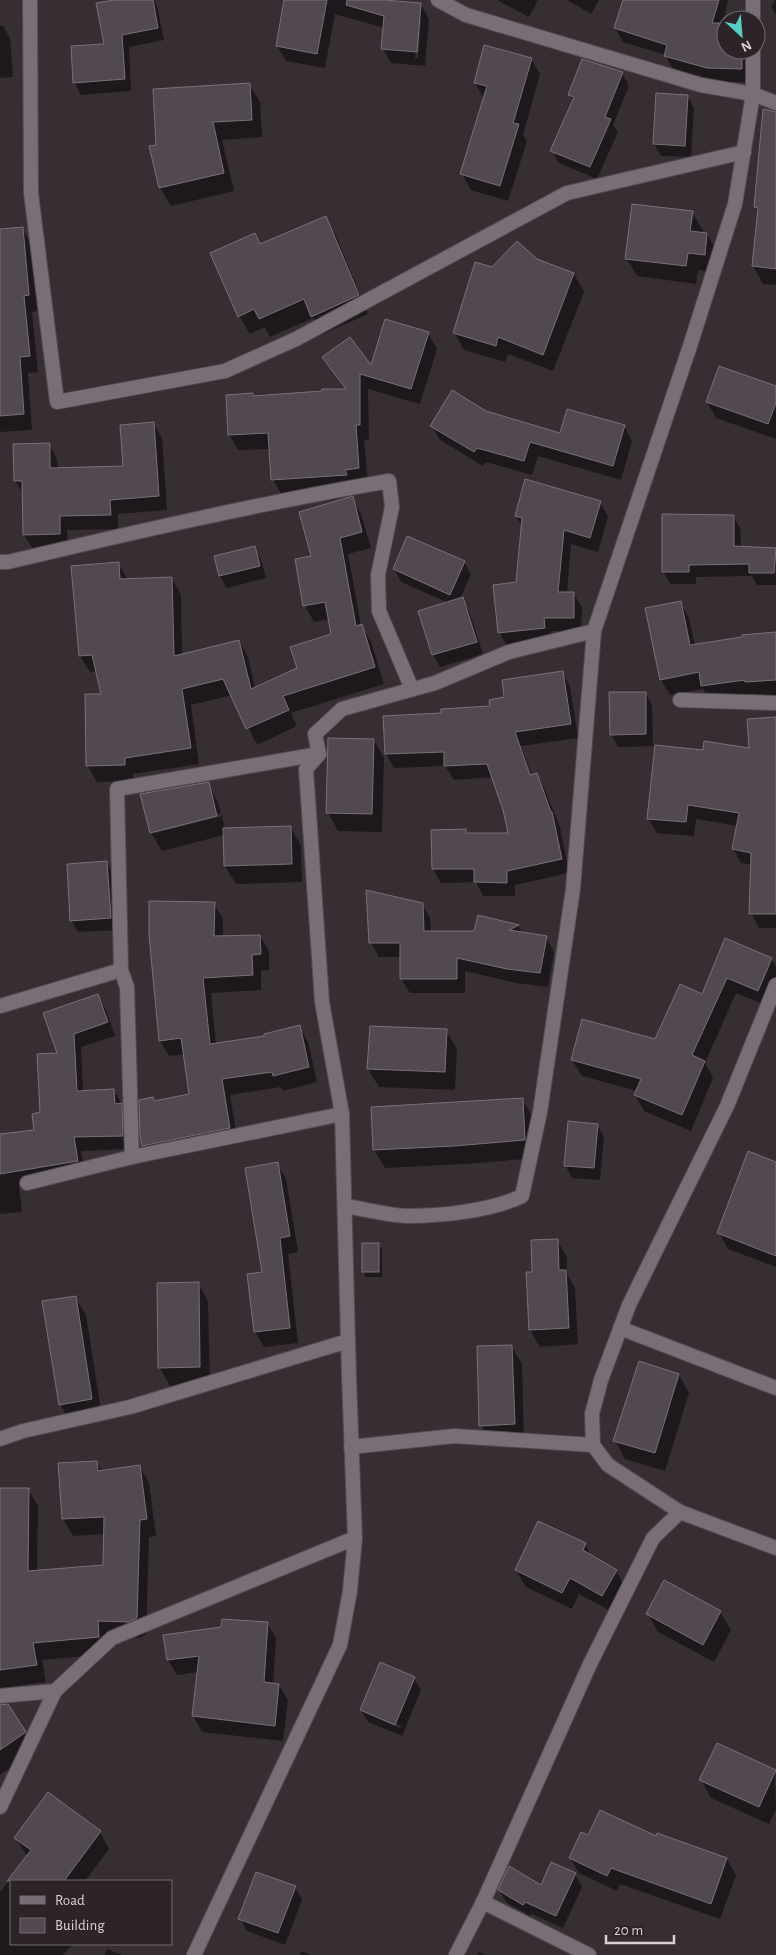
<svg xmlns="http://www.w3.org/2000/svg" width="776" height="1955" font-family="'Alegreya Sans',sans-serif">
	<rect width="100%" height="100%" fill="#372e34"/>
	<g fill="#0007" fill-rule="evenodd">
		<polygon points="120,0 154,0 157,6 164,40 129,47 131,91 81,95 74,82 105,45"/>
		<path d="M286 0H375L420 4 429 19 425 66 391 63 383 49 384 28 335 14 325 68 286 61 277 46ZM419 17H421L418 58H415Z"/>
		<polygon points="497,0 538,0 529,17"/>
		<polygon points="567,0 599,0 591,14"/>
		<polygon points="624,0 728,0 723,24 726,24 726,50 750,50 749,82 715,82 673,69 665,55 623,42 615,28"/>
		<polygon points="775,0 776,0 776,15 771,6"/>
		<polygon points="0,26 3,26 10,38 13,77 0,78"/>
		<polygon points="531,59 540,74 523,135 527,141 508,201 471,190 462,174 484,99 475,83"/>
		<polygon points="622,73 629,86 613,125 618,132 597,179 559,163 552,150 573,101 569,94"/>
		<polygon points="249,84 260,102 262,137 222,140 234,191 171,206 160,188 151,147 157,146"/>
		<polygon points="687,96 694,108 691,157 661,156 654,144"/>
		<polygon points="776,130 776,285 763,284 753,266 759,214 755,207"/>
		<polygon points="692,212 703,231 702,234 707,234 717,252 715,273 698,270 696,284 637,276 626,258"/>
		<polygon points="325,218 336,236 368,314 323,334 313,318 270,337 265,327 250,334 239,316 255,235 261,245"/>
		<polygon points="22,228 31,244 37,311 32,312 38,372 28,373 32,430 0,432 0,230"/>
		<polygon points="536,260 574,274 584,292 553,371 508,354 505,362 464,350 454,332 492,269"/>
		<polygon points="428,333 437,349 420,404 368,389 369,440 364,440 368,484 282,495 273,480 271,449 238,450 229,434 253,394 254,397 346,390 324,358 372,368"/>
		<polygon points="776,388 776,439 716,418 707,402"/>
		<polygon points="486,412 561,434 624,426 632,441 621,480 538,456 532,475 486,462 483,466 440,440 432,426"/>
		<polygon points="154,424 162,438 167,510 118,514 118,529 67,530 68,548 33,549 24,535 24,495 15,481 49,444 57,459 58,469 124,467"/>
		<polygon points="352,498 361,514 371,548 348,554 361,625 371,642 384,684 291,713 297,726 257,745 232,695 191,705 199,764 133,774 134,781 97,782 87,765 103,695 97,671 90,672 80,656 118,563 128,580 172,579 181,595 182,655 239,641 248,657 255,688 298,668 333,635 330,619 314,622 305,606 297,560 313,557"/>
		<polygon points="600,502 608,517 598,552 571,544 567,593 574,594 582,608 581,632 551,631 552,642 507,646 499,632 517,583 523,528 516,516"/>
		<polygon points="733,516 740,528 741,547 775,549 776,585 757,585 752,576 696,577 696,584 670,584 663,571"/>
		<polygon points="254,548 261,560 266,578 227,588 220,576"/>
		<polygon points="464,562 471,574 460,599 462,598 469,611 483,654 440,667 433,655 420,612 449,603 401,582 394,569"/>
		<polygon points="680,602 689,618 695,646 776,633 776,696 756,697 754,695 711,702 703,689 670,695 661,680 647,609"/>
		<polygon points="562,672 570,686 578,738 521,746 532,776 536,774 544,788 560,827 569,873 515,885 515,896 483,896 476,882 441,883 433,869 465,830 468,834 510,835 505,810 493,777 454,780 445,766 394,768 386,754 384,717 443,715 491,707 505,698"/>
		<polygon points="645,693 652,705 653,746 618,747 611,734"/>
		<polygon points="776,718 776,928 759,928 751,913 752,865 741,863 733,848 738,826 696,819 694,836 657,833 649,819 704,751 750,749"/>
		<polygon points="374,740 384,758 382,832 338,831 328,813"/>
		<polygon points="208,783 218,802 221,813 155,831 155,833 222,816 225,829 290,827 301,845 302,882 236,884 225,866 224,835 162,851 151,833"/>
		<polygon points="107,863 114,875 117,930 78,932 71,920"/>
		<polygon points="214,904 223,919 223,937 260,936 269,951 269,970 261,970 261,990 211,993 216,1044 266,1037 299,1027 308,1042 317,1082 283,1091 281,1087 230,1095 238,1143 152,1161 143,1146 154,1102 190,1095 184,1054 169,1056 160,1041"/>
		<polygon points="422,904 430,918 431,932 475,932 478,917 518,926 522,933 546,937 554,952 548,987 516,983 465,971 465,993 410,993 401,979 401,957 379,957 371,943"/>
		<polygon points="726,940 771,959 776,967 776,986 768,1006 736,993 705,1063 713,1078 691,1131 644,1111 635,1095 637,1091 582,1076 572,1060 656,1040 702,995"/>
		<polygon points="98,996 106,1010 115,1036 81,1047 83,1091 114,1090 129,1118 130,1149 81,1151 85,1175 19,1186 22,1212 0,1214 0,1135 36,1131 58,1054"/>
		<polygon points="446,1031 457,1049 455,1090 379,1087 368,1069"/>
		<polygon points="522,1099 533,1117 535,1158 465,1164 385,1168 374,1150 372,1108"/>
		<polygon points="597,1125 604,1137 600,1180 572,1178 565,1165"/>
		<polygon points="776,1163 776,1267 728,1249 719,1233"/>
		<polygon points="277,1164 286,1179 298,1252 288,1254 298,1343 264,1347 255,1332"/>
		<polygon points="557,1240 567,1257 567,1274 575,1288 578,1344 540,1347 530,1330 527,1273 533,1273"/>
		<polygon points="378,1244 382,1250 382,1277 366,1277 363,1271"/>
		<polygon points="198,1283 208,1301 210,1385 170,1386 159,1367"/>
		<polygon points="75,1297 86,1315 102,1417 70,1422 60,1404"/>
		<polygon points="511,1346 522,1364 524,1442 491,1443 481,1425"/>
		<polygon points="679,1375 689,1393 665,1471 625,1459 615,1441"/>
		<polygon points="97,1462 102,1472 139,1466 149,1483 156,1536 149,1537 146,1635 139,1638 107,1637 108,1654 42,1660 46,1682 0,1688 0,1489 28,1489 38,1506 37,1571 104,1566 105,1534 73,1536 63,1519"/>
		<polygon points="585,1544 592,1557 616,1571 626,1588 612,1612 579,1594 572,1609 526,1587 516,1570"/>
		<polygon points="720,1612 731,1630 714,1662 658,1632 648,1614"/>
		<polygon points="267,1623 276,1638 273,1684 279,1685 288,1700 283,1741 202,1732 193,1716 198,1672 177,1675 168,1660 165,1636"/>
		<path d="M414 1678 421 1690 402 1736 368 1722 361 1710ZM370 1713 401 1726 400 1728 370 1715Z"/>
		<polygon points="0,1711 25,1733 35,1751 0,1775"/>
		<polygon points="775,1771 776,1810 769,1824 711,1798 701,1780"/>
		<polygon points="100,1832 109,1849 85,1881 11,1881 11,1944 73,1944 63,1955 0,1955 0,1892 28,1857 15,1838"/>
		<polygon points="588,1837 657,1838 727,1859 736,1875 720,1919 620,1884 617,1891 579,1873 570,1858"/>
		<polygon points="552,1863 575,1874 582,1887 563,1928 532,1914 530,1916 506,1902 499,1890 541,1887"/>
		<polygon points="295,1887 302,1900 285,1945 247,1931 240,1918"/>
		<polygon points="107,1949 122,1955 105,1955"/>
		<polygon points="301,1951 311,1955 300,1955"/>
		<polygon points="479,1952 486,1955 477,1955"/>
	</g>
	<g fill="#52484f" stroke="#7a7077">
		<polygon points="114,0 153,0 158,28 122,35 125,79 73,83 71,46 104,44 96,3"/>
		<polygon points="284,0 327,0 317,54 276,46"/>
		<polygon points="347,0 384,0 421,3 417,52 381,49 384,16 346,5"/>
		<polygon points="623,0 719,0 712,23 726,23 726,50 742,50 742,69 707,68 664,56 667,45 614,28"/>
		<polygon points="484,45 532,58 513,123 519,124 500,186 460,174 487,86 474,83"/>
		<polygon points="582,59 623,72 605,117 611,119 590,167 550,151 574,97 568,95"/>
		<polygon points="250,83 252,120 213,122 224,173 159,188 149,146 156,145 153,89"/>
		<polygon points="656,93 688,95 685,146 653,144"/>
		<polygon points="763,109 776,112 776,269 752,266 758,208 754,207"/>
		<polygon points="632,204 693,211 690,231 707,233 705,255 688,253 686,266 625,259"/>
		<polygon points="326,216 359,295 311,317 304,299 259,319 254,309 238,317 210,253 255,233 260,244"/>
		<polygon points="23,227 29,295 24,296 30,356 20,357 24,414 0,416 0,229"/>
		<polygon points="517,241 537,259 574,273 543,355 498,337 496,346 453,333 475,262 492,267"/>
		<polygon points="385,319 429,332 411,389 360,374 360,425 356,425 359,468 345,470 347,475 271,480 268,433 228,435 226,395 253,393 253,396 322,391 322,389 346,389 322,357 350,337 371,365"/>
		<polygon points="719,366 776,386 776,403 768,424 706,402"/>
		<polygon points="452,390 486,411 560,433 567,409 625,425 613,466 530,442 524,461 477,448 474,452 430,426"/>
		<polygon points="154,422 159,496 110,500 111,515 60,516 60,534 23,535 22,481 14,481 13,444 50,443 50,468 123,466 120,425"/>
		<polygon points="525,479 601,501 590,538 564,530 558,592 574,592 574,618 544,618 545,628 498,633 493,585 516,582 522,518 515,516"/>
		<polygon points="353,496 362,532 340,538 356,626 362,624 375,667 283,696 289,710 246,729 223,679 182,689 191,748 125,758 125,765 86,766 85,694 101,694 92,655 79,656 71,566 119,562 120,579 172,577 174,656 239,640 251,689 297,668 290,647 331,634 325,602 303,606 295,559 311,556 299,512"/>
		<polygon points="662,514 734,515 734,546 776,548 774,573 749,573 749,564 689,565 689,572 662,572"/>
		<polygon points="407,536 465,561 450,595 393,569"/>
		<polygon points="255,546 260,566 219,576 214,556"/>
		<polygon points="463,597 477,642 432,655 418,611"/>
		<polygon points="681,601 690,645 742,637 742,635 776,632 776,680 745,682 745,680 701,686 699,672 660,680 645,608"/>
		<polygon points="563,671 571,724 515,732 530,775 537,773 551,812 552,812 562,859 507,871 507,883 474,882 474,869 432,869 431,830 466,829 466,833 508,833 503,810 487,764 444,766 444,752 385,754 383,716 441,713 441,709 490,706 489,700 504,697 502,680"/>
		<polygon points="609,692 646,692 646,734 610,735"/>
		<polygon points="776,717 776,914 749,914 751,853 732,849 739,813 688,805 686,822 647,819 655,745 703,750 704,741 749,748 747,719"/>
		<polygon points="328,738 374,739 372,814 326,813"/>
		<polygon points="209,782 217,816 150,833 140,794"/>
		<polygon points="291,826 292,864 224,866 223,828"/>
		<polygon points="107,861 111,918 70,921 67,864"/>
		<polygon points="366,890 423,903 424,931 474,931 478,915 519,925 509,930 547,936 540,973 507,969 457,958 457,979 400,979 400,943 369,943"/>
		<polygon points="149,901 215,902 214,936 260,935 261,954 252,955 253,975 203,978 210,1044 264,1036 264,1034 300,1025 309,1067 273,1076 272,1072 222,1079 230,1128 142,1146 140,1135 139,1100 153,1097 154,1101 189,1094 181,1038 159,1041 149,935"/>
		<polygon points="725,938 772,958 758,991 727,978 692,1055 705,1061 682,1115 634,1095 641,1079 571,1060 582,1019 655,1039 680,984 702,994"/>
		<polygon points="98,994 108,1022 74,1034 77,1091 114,1089 115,1104 122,1103 123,1136 74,1137 78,1161 0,1174 0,1134 34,1130 32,1114 40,1112 37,1054 57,1053 43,1013"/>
		<polygon points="370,1026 447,1029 445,1072 367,1069"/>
		<polygon points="523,1098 525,1140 454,1146 373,1150 371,1107"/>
		<polygon points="568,1121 598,1124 594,1168 564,1166"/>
		<polygon points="748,1151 776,1162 776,1256 717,1233"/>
		<polygon points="278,1162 290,1236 280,1238 290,1328 254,1332 247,1274 262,1272 245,1168"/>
		<polygon points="558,1239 559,1270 566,1270 569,1328 529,1330 526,1272 532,1272 531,1240"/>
		<rect x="362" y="1243" width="17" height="29"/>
		<polygon points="199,1282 200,1367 158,1368 157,1283"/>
		<polygon points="76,1296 92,1399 59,1405 42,1301"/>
		<polygon points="512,1345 515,1424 479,1426 477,1346"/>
		<polygon points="639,1361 679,1374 655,1453 613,1441"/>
		<polygon points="97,1461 98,1471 140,1465 147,1519 140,1520 137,1618 129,1622 98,1621 99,1637 33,1643 37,1665 0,1670 0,1488 29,1488 28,1571 103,1565 104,1517 62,1519 58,1463"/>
		<polygon points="538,1521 586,1543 583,1550 617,1570 602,1596 570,1578 562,1593 515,1570"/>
		<polygon points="664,1580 721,1611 703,1645 646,1614"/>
		<polygon points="222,1619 268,1622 264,1682 279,1684 275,1726 192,1716 199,1656 167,1660 163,1635 221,1627"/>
		<polygon points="380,1662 415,1677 395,1725 360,1710"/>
		<polygon points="8,1704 26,1732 0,1750 0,1705"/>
		<polygon points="717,1743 776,1770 759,1807 699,1780"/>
		<polygon points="48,1792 101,1831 64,1881 7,1881 31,1850 14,1838"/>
		<polygon points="600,1810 656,1836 657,1833 727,1858 711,1904 611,1868 607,1876 569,1858 581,1832 588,1835"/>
		<polygon points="551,1862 576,1873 556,1916 525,1902 523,1905 498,1890 509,1866 541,1885"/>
		<polygon points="256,1872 296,1886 278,1933 238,1919"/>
	</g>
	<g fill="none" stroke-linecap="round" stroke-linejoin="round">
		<g stroke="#524b50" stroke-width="16">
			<g id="minor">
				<polyline points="30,0 31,193 57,402 225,371 296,339 567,193 744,152"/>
				<polyline points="438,0 466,15 701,85 753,94 776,103"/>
				<polyline points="753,20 753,0"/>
				<path d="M0 562H8C135 532 261 503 389 481L392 507 378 575 379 611 412 689"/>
				<polyline points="680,700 776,703"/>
				<polyline points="0,1006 121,970"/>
				<polyline points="132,1157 127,987 121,970 117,789 319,754"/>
				<polyline points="27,1183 132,1157 342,1114"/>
				<path d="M345 1206C365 1209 386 1215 406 1216 441 1216 491 1211 522 1196L540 1112 573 889 594 631 690 346 735 204 753 94V50"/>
				<polyline points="620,1328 776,1388"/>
				<polyline points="0,1439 23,1431 130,1407 348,1341"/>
				<polyline points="351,1447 454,1436 593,1445"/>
				<polyline points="680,1512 608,1465 593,1445 592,1414 601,1380 629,1305 727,1106 776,985"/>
				<polyline points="0,1696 55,1691"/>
				<polyline points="0,1807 55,1691 112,1638 355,1538"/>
				<polyline points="483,1902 589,1955"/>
				<polyline points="194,1955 340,1645 350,1591 355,1538 349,1377 342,1114 322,1002 306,769 319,754 315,734 342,709 435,683 509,652 594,631"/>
				<polyline points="456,1955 483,1902 590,1664 653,1538 680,1512 776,1548"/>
			</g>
		</g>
		<use href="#minor" stroke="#796e76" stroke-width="14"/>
	</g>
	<rect x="10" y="1880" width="162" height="65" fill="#2d242a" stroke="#716a6f"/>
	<rect x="20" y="1896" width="25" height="8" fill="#796e76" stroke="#716a6f"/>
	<text x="55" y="1905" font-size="15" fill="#d8d2d6">Road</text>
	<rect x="20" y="1918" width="25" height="15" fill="#52484f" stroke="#716a6f"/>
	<text x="55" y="1930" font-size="15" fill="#d8d2d6">Building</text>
	<g transform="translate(741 35) rotate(154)"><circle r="24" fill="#2d242a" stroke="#716a6f"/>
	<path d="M0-4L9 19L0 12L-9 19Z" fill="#55cec5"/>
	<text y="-8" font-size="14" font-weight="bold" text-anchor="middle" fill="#d8d2d6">N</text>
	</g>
	<path d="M606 1935v8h68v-8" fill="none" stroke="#d8d2d6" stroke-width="2.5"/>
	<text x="614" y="1935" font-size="15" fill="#d8d2d6" stroke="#2d242a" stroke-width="4" paint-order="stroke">20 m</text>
</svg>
